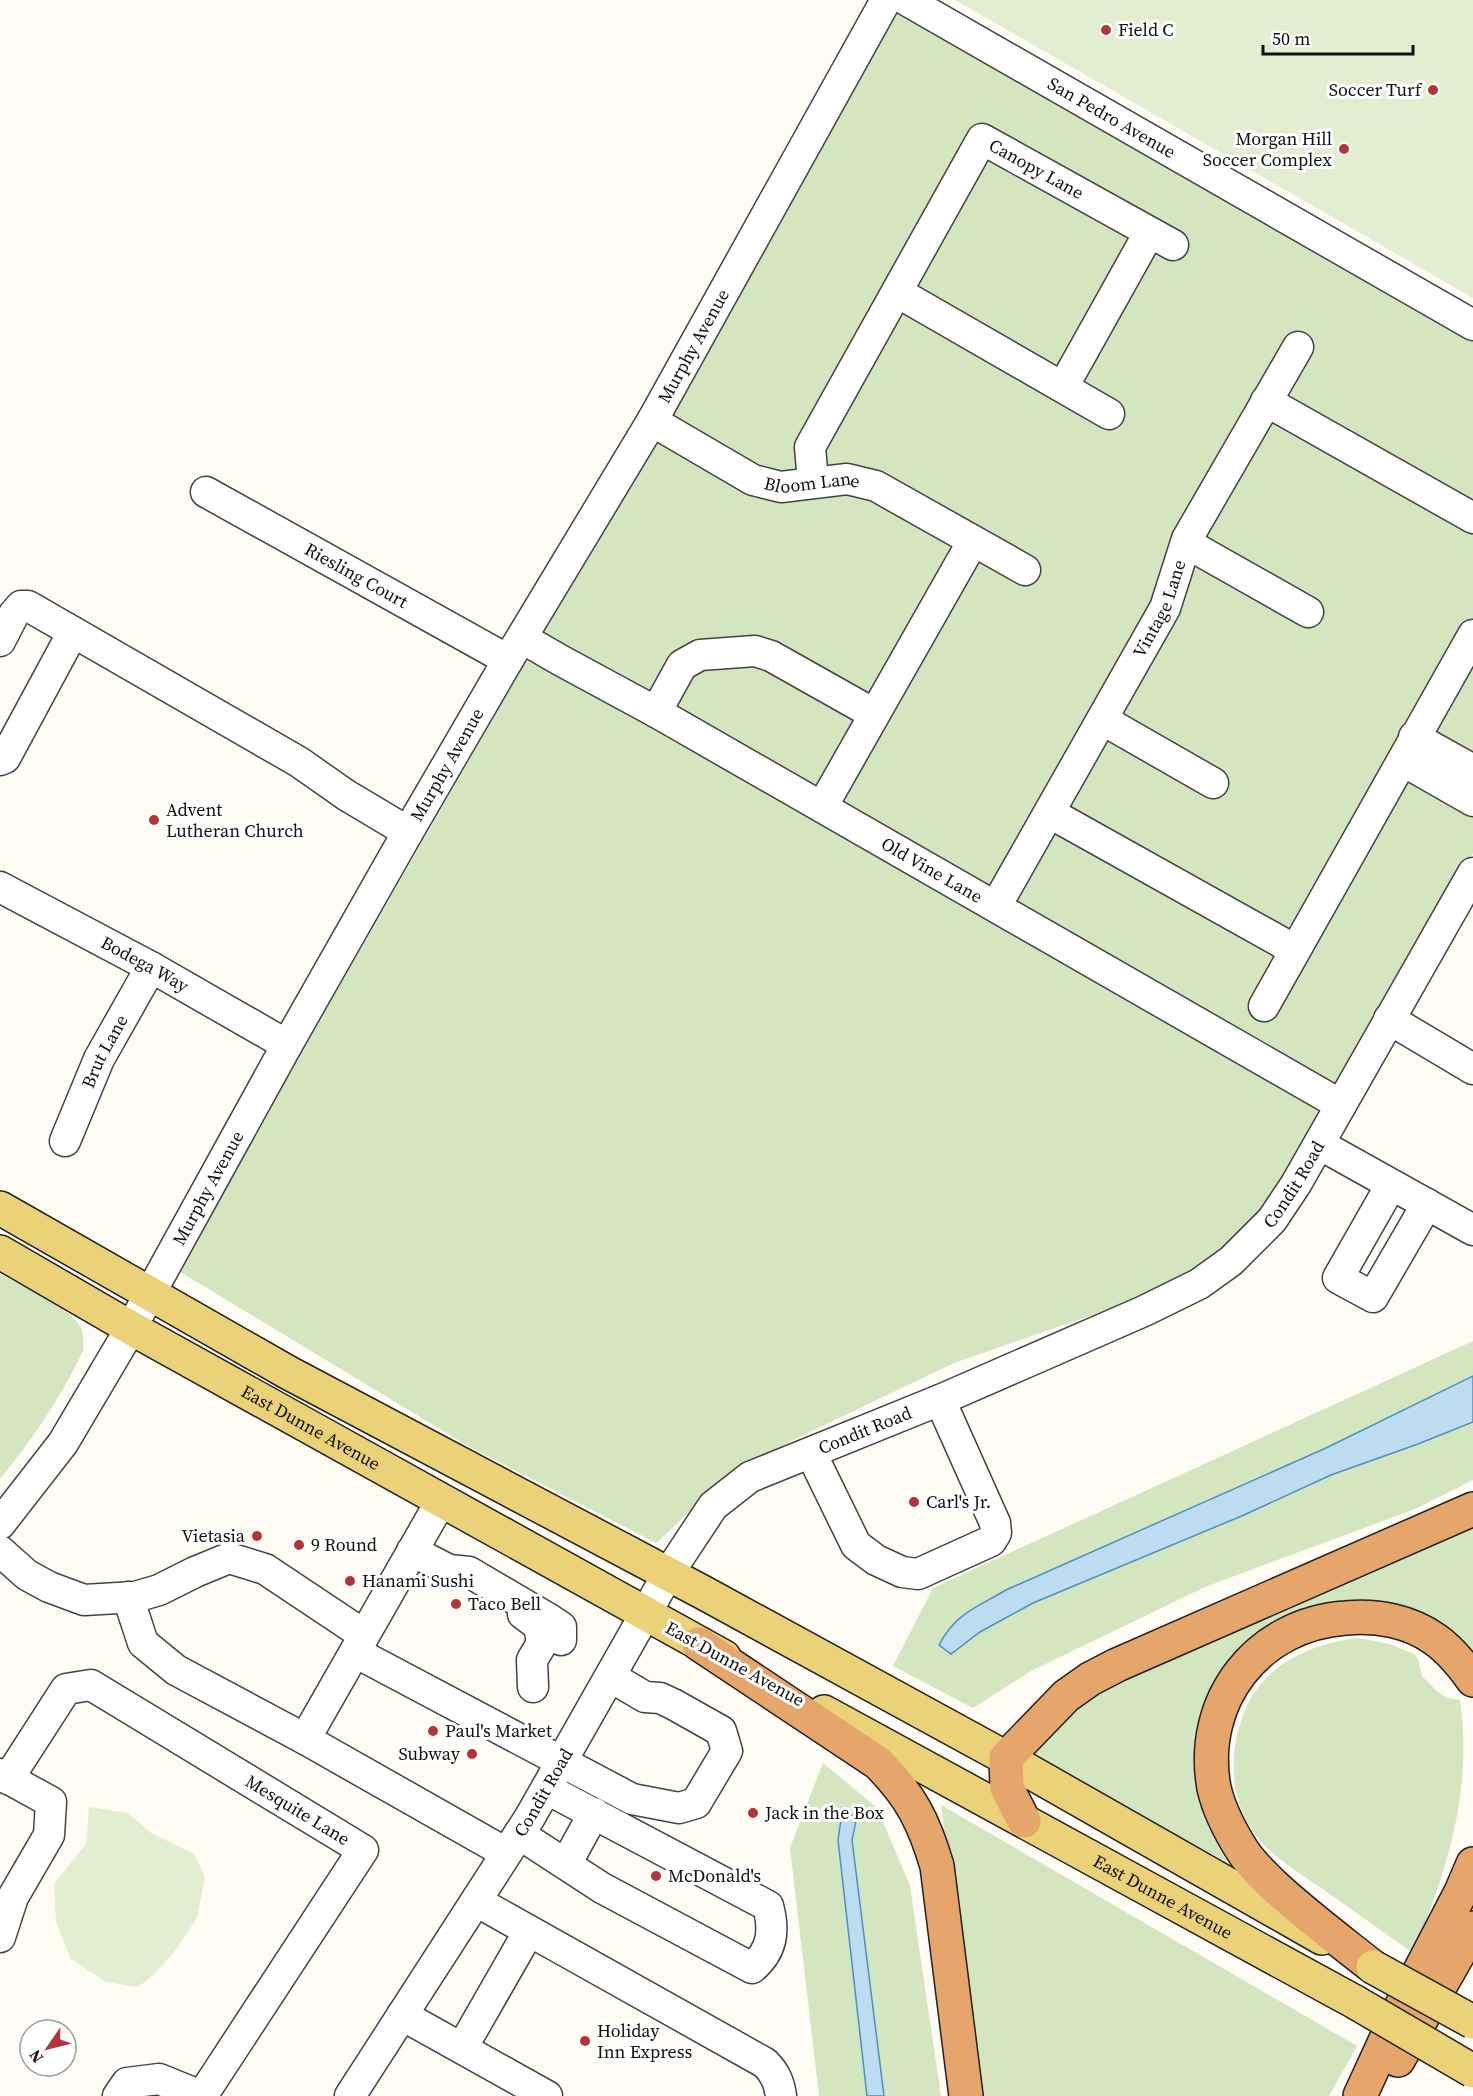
<svg xmlns="http://www.w3.org/2000/svg" width="1473" height="2096" font-family="'Source Serif 4',serif">
	<rect width="100%" height="100%" fill="#fefcf4"/>
	<g fill="#d3e6c0">
		<polygon points="902,5 1473,335 1473,853 1344,1079 1278,1208 1181,1284 954,1363 789,1442 699,1503 656,1543 468,1446 177,1270"/>
		<path d="M0 1274C20 1285 72 1309 81 1328 84 1335 84 1343 83 1351 61 1397 33 1439 0 1479Z"/>
		<polygon points="1473,1341 1473,1480 1415,1509 1205,1587 1031,1671 973,1708 893,1666 933,1588"/>
		<polygon points="1473,1527 1473,1655 1347,1602 1295,1612 1264,1629 1236,1652 1216,1679 1199,1719 1193,1764 1203,1813 1209,1828 1227,1862 1030,1757 1050,1731 1094,1696 1125,1680"/>
		<path d="M1358 1638 1390 1644 1414 1654 1418 1659 1422 1676 1438 1692 1447 1698 1460 1700C1473 1789 1447 1872 1413 1953 1384 1933 1356 1912 1327 1892 1310 1880 1292 1869 1275 1855 1229 1818 1224 1757 1247 1706 1266 1663 1314 1643 1358 1638Z"/>
		<polygon points="823,1763 877,1808 910,1886 941,2096 819,2096 790,1848"/>
		<polygon points="941,1805 1357,2046 1329,2096 977,2096"/>
	</g>
	<g fill="#e3eed1">
		<polygon points="955,0 1473,0 1473,298"/>
		<polygon points="89,1807 128,1813 151,1833 194,1854 205,1877 197,1918 172,1955 151,1977 138,1987 106,1982 71,1959 56,1922 54,1884 86,1844"/>
	</g>
	<g fill="#bddcf1" stroke="#4b90c0" stroke-width="1.5">
		<path d="M1473 1376V1422L1418 1444 1331 1475 1244 1515 1033 1603 980 1632 951 1654 939 1645C956 1613 976 1608 1006 1590L1326 1448Z"/>
		<polygon points="842,1813 851,1814 856,1821 852,1840 884,2096 867,2096 838,1840"/>
	</g>
	<g fill="none" stroke-linecap="round" stroke-linejoin="round">
		<g stroke="#434343" stroke-width="33">
			<g id="minor">
				<path id="s1" d="M906 0 1473 325"/>
				<polyline points="897,292 1109,414"/>
				<polyline points="1063,387 1149,233"/>
				<polyline points="1266,401 1473,518"/>
				<path id="s2" d="M652 421 753 480 781 487 847 479 876 486 1025 570"/>
				<path id="s3" d="M813 482 810 447 982 139 1173 245"/>
				<path id="s4" d="M206 492 508 660"/>
				<polyline points="1186,543 1308,612"/>
				<path id="s5" d="M522 638 560 660 656 712 1341 1105"/>
				<polyline points="0,641 14,614 21,606 28,606 299,762 346,795 408,832"/>
				<polyline points="656,712 682,665 700,655 755,651 771,656 874,714"/>
				<polyline points="1103,720 1213,783"/>
				<polyline points="1414,737 1473,770"/>
				<polyline points="0,760 5,758 73,632"/>
				<polyline points="1403,761 1473,801"/>
				<polyline points="822,807 973,541"/>
				<polyline points="1050,813 1295,950"/>
				<path id="s6" d="M0 887 151 967 287 1045"/>
				<path id="s7" d="M996 906 1165 608 1187 539 1298 347"/>
				<polyline points="1264,1006 1473,635"/>
				<polyline points="1389,1019 1473,1069"/>
				<path id="s8" d="M65 1141 99 1059 151 967"/>
				<polyline points="1319,1144 1473,1230"/>
				<polyline points="1391,1185 1338,1278 1373,1297 1427,1204"/>
				<polyline points="811,1453 856,1545 876,1560 902,1572 918,1574 991,1541 996,1533 995,1523 940,1400"/>
				<path id="s9" d="M0 1524 63 1443 131 1328 287 1045 408 832 508 660 652 421 886 0"/>
				<polyline points="0,1551 27,1575 49,1587 84,1600 135,1597 159,1590 195,1572 229,1558 265,1569 364,1635"/>
				<polyline points="412,1551 449,1570 469,1572 549,1619 561,1627 561,1640"/>
				<polyline points="128,1597 143,1643 176,1670 305,1739 506,1853"/>
				<polyline points="523,1614 538,1625 541,1635 541,1645 532,1660 533,1687"/>
				<polyline points="355,1652 632,1799 679,1808 696,1803 727,1751 721,1731 673,1704 660,1698 645,1697 611,1677"/>
				<polyline points="305,1739 441,1501"/>
				<polyline points="0,1774 51,1802 49,1835 13,1897 0,1937"/>
				<path id="s10" d="M8 1779 66 1689 91 1685 363 1850 202 2096"/>
				<path d="M519 1834 602 1888 752 1968C772 1951 775 1932 768 1906L547 1789"/>
				<polyline points="566,1864 594,1813"/>
				<path d="M476 1901 765 2063C775 2073 779 2082 781 2096"/>
				<polyline points="402,2015 547,2096"/>
				<polyline points="462,2048 529,1931"/>
				<polyline points="118,2096 127,2083 159,2079 201,2096"/>
				<path id="s11" d="M350 2096 530 1817 668 1574 713 1506 750 1477 940 1400 1144 1311 1199 1284 1231 1261 1272 1220 1296 1184 1473 873"/>
			</g>
		</g>
		<g stroke="#212121" stroke-width="36">
			<g id="major">
				<polyline points="0,1208 289,1373 706,1594 1006,1758 1322,1938"/>
				<path id="s12" d="M0 1252 131 1328 724 1657"/>
				<path id="s13" d="M824 1712 1355 2002"/>
			</g>
		</g>
		<g stroke="#212121" stroke-width="36">
			<g id="highway">
				<path d="M699 1644 878 1763C911 1796 924 1822 937 1866L966 2096"/>
				<polyline points="1024,1821 1007,1788 1006,1758 1066,1696 1090,1679 1117,1665 1473,1509"/>
				<path d="M1373 1967C1339 1940 1304 1914 1272 1884 1261 1873 1250 1863 1242 1850 1230 1831 1219 1810 1214 1788 1198 1701 1257 1624 1346 1618 1377 1615 1410 1621 1436 1640 1450 1650 1463 1666 1473 1680"/>
				<polyline points="1398,2060 1473,1928"/>
				<polyline points="1360,2096 1399,2011 1461,1892 1473,1864"/>
			</g>
		</g>
		<use href="#minor" stroke="#fff" stroke-width="30"/>
		<use href="#major" stroke="#ebd177" stroke-width="33"/>
		<use href="#highway" stroke="#e6a56a" stroke-width="33"/>
		<g stroke="#212121" stroke-width="36" stroke-linecap="butt">
			<g id="major-bridge">
				<polyline points="1373,1967 1473,2022"/>
				<polyline points="1355,2002 1473,2071"/>
			</g>
		</g>
		<use href="#major-bridge" stroke="#ebd177" stroke-width="33"/>
	</g>
	<g fill="#b33539" stroke="#fff" stroke-width="2">
		<circle cx="1106" cy="30" r="6"/>
		<circle cx="1433" cy="90" r="6"/>
		<circle cx="1344" cy="149" r="6"/>
		<circle cx="154" cy="820" r="6"/>
		<circle cx="914" cy="1502" r="6"/>
		<circle cx="257" cy="1536" r="6"/>
		<circle cx="299" cy="1545" r="6"/>
		<circle cx="350" cy="1581" r="6"/>
		<circle cx="456" cy="1604" r="6"/>
		<circle cx="433" cy="1731" r="6"/>
		<circle cx="472" cy="1754" r="6"/>
		<circle cx="753" cy="1813" r="6"/>
		<circle cx="656" cy="1876" r="6"/>
		<circle cx="585" cy="2041" r="6"/>
	</g>
	<g text-anchor="middle" stroke-width="6" stroke-linejoin="round" paint-order="stroke">
		<g font-size="18" fill="#101010" stroke="#fff" text-anchor="start">
			<text x="1118" y="36">Field C</text>
			<text x="1421" y="96" text-anchor="end">Soccer Turf</text>
			<text x="1332" y="145" text-anchor="end">Morgan Hill<tspan x="1332" dy="21">Soccer Complex</tspan></text>
			<text x="166" y="816">Advent<tspan x="166" dy="21">Lutheran Church</tspan></text>
			<text x="926" y="1508">Carl's Jr.</text>
			<text x="245" y="1542" text-anchor="end">Vietasia</text>
			<text x="311" y="1551">9 Round</text>
			<text x="362" y="1587">Hanami Sushi</text>
			<text x="468" y="1610">Taco Bell</text>
			<text x="445" y="1737">Paul's Market</text>
			<text x="460" y="1760" text-anchor="end">Subway</text>
			<text x="765" y="1819">Jack in the Box</text>
			<text x="668" y="1882">McDonald's</text>
			<text x="597" y="2037">Holiday<tspan x="597" dy="21">Inn Express</tspan></text>
		</g>
		<g font-size="18" fill="#101010" stroke="#fff">
			<text dy="6" stroke="none"><textPath href="#s1" startOffset="237">San Pedro Avenue</textPath></text>
			<text dy="6" stroke="none"><textPath href="#s3" startOffset="450">Canopy Lane</textPath></text>
			<text dy="6" stroke="none"><textPath href="#s9" startOffset="1368">Murphy Avenue</textPath></text>
			<text dy="6" stroke="none"><textPath href="#s2" startOffset="177">Bloom Lane</textPath></text>
			<text dy="6" stroke="none"><textPath href="#s4" startOffset="172">Riesling Court</textPath></text>
			<text dy="6" stroke="none"><textPath href="#s7" startOffset="340">Vintage Lane</textPath></text>
			<text dy="6" stroke="none"><textPath href="#s9" startOffset="882">Murphy Avenue</textPath></text>
			<text dy="6" stroke="none"><textPath href="#s5" startOffset="471">Old Vine Lane</textPath></text>
			<text dy="6" stroke="none"><textPath href="#s6" startOffset="164">Bodega Way</textPath></text>
			<text dy="6" stroke="none"><textPath href="#s8" startOffset="98">Brut Lane</textPath></text>
			<text dy="6" stroke="none"><textPath href="#s11" startOffset="1368">Condit Road</textPath></text>
			<text dy="6" stroke="none"><textPath href="#s9" startOffset="396">Murphy Avenue</textPath></text>
			<text dy="6" stroke="none"><textPath href="#s12" startOffset="357">East Dunne Avenue</textPath></text>
			<text dy="6" stroke="none"><textPath href="#s11" startOffset="864">Condit Road</textPath></text>
			<text transform="translate(735 1664) rotate(29)" y="6">East Dunne Avenue</text>
			<text dy="6" stroke="none"><textPath href="#s11" startOffset="360">Condit Road</textPath></text>
			<text dy="6" stroke="none"><textPath href="#s10" startOffset="374">Mesquite Lane</textPath></text>
			<text dy="6" stroke="none"><textPath href="#s13" startOffset="386">East Dunne Avenue</textPath></text>
		</g>
	</g>
	<g transform="translate(48 2048) rotate(235)"><circle r="28" fill="#ffffff" stroke="#9f9f9f" stroke-width="1.5"/>
	<path d="M0-4.5L10 22L0 15L-10 22Z" fill="#b33539"/>
	<text y="-9" font-size="16" font-weight="bold" text-anchor="middle" fill="#101010">N</text>
	</g>
	<path d="M1263 45v9h150v-9" fill="none" stroke="#101010" stroke-width="3"/>
	<text x="1272" y="45" font-size="18" fill="#101010" stroke="#ffffff" stroke-width="4.5" paint-order="stroke">50 m</text>
</svg>
